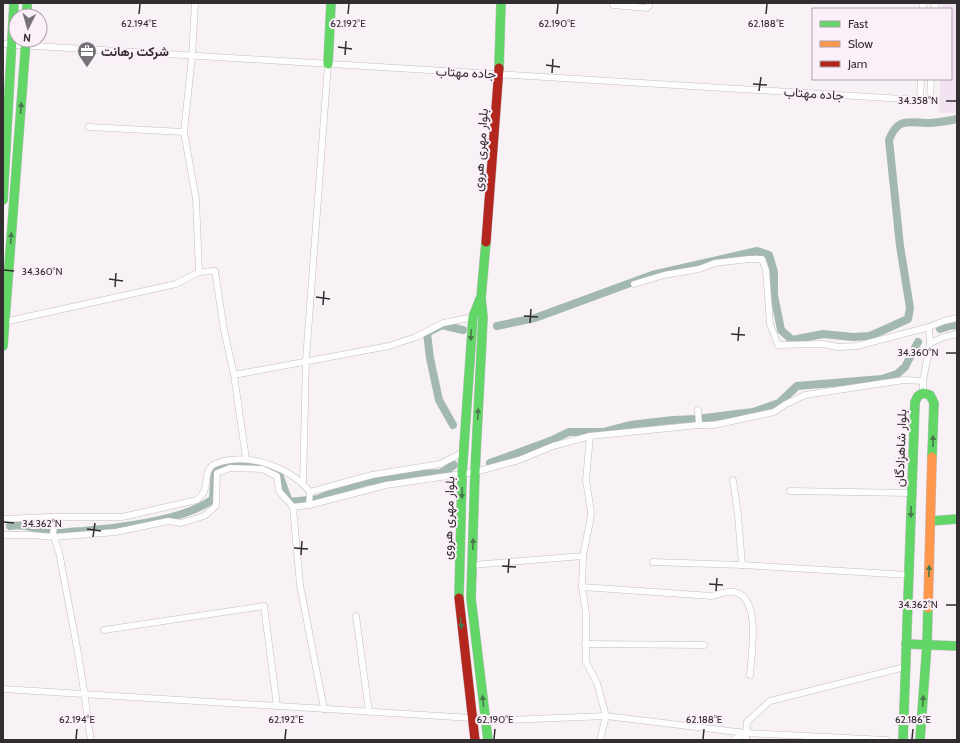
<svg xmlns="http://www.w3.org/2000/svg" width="960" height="743" font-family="Cabin,Vazirmatn,sans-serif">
	<rect width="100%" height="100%" fill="#f8f2f7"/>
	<polygon fill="#f2e3f0" points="943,3 957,3 957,113 939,113 940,79 951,79 951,9 943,9"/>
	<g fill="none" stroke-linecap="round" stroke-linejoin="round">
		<g stroke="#a3b9af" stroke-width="8">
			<path d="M497 326 535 318 652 275 757 251 769 255 774 272V295L781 330 792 340 823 334 853 337 870 336 908 319 910 308 900 246 889 140C898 116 910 123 931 123 940 122 949 121 957 119"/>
			<polyline points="940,329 949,326 957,325"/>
			<polyline points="453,425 439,400 430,358 427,333 442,325 463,330"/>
			<polyline points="490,463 550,441 569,432 603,432 630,425 673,420 697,419 753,412 779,403 797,386 882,379 897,374 905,367 918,342"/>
			<polyline points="441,473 454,465"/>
			<path d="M10 526C26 523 39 531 55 533 64 533 74 531 83 531 117 528 186 520 213 499L215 470 229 464 264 466 279 474 289 502 318 499 332 493 366 482 414 474 449 473"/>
		</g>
		<g stroke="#c2bdc1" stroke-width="7">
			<g id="street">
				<polyline points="613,5 647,8 649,6 649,3"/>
				<polyline points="923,9 923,3"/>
				<polyline points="935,9 935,3"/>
				<polyline points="3,44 920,100 930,100 931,79"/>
				<polyline points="920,100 921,79"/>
				<polyline points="89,127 184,132"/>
				<polyline points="199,272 215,271 224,330 234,375 246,459"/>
				<polyline points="634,284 664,275 699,269 715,263 749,259 762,259 766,270 770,324 778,345 823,344 838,347 857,346 929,327 944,321 957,318"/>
				<polyline points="4,322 176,284 199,272 196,199 184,132 192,56 195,3"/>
				<polyline points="930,343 944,337 957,334"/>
				<polyline points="234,375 389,346 416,337 443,323 474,317"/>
				<polyline points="923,393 923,381 930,343 929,327"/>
				<polyline points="698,410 699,425"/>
				<polyline points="590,436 586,480 591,512 590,521 583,556 582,587 586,613 586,662 597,683 606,716 600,740"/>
				<polyline points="733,480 738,515 742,565"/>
				<polyline points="303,484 306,360 328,64"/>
				<polyline points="790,491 911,493"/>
				<polyline points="310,492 372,475 440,464 464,452"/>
				<polyline points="293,507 300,585 324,709"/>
				<polyline points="51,517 54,526 53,534 59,552 78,653 85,698 89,729 91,740"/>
				<path d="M3 519 51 517H122L197 500C199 498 202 496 203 493 209 484 203 473 213 465 216 463 221 462 224 461 253 454 292 469 310 492L309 505"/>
				<polyline points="3,535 31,535 54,537 116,532 168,521 181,523 204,516 216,506 217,473 230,468 262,469 277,476 279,491 293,507 309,505 386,485 475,472 519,460 553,446 590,436 699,425 714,425 774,412 786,404 805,395 904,380 923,381"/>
				<polyline points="653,562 742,565 909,575"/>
				<polyline points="472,565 583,556"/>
				<path d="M582 587 712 596C719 594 727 591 734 592 762 597 751 656 750 675"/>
				<polyline points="356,616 369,712"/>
				<polyline points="104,630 264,606 277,706"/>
				<polyline points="585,644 704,645"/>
				<polyline points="3,689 472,718"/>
				<polyline points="485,721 606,716 746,733 886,740"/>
				<polyline points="733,740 746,733"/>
				<polyline points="746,740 747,722 770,701 905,667"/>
			</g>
		</g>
		<g stroke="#c2bdc1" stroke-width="10">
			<g id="fast">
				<polyline points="27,3 27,16"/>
				<polyline points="328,64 331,3"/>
				<polyline points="499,68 501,3"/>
				<polyline points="3,200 14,3"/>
				<polyline points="486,242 481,298 483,317 475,472 471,598 488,740"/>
				<polyline points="3,346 26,40"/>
				<polyline points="931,521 957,519"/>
				<polyline points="459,598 462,475 473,317 480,299"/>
				<polyline points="906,644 957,646"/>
				<polyline points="903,740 915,402 918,396 923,393 930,395 934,403 932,457"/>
				<polyline points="920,740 927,644 928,608"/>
			</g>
		</g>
		<g stroke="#c2bdc1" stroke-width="10">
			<polyline id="slow" points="928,608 932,457"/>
		</g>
		<g stroke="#c2bdc1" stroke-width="10">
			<g id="jam">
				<polyline points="486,242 499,68"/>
				<polyline points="459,598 475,740"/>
			</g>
		</g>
		<use href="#street" stroke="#fefdfe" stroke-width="6"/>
		<use href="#fast" stroke="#63d668" stroke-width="9"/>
		<use href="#slow" stroke="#ff974d" stroke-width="9"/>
		<use href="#jam" stroke="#b3261e" stroke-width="9"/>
	</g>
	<defs><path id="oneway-solid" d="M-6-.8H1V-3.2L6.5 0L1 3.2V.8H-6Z"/></defs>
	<g fill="#48794a">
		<use href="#oneway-solid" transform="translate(21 108) rotate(-86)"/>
		<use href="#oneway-solid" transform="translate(11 238) rotate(-86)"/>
		<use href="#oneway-solid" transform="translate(471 335) rotate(94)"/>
		<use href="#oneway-solid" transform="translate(478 414) rotate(-87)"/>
		<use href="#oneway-solid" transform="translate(933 441) rotate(-89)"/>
		<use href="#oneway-solid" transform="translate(462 493) rotate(91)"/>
		<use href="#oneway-solid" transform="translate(911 512) rotate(92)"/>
		<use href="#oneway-solid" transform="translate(473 544) rotate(-88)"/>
		<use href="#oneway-solid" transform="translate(929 571) rotate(-88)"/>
		<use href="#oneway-solid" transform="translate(461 623) rotate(84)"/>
		<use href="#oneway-solid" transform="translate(483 701) rotate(-96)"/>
		<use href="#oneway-solid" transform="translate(923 701) rotate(-86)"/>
	</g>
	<path fill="none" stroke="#322d31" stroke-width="1.5" d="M139 14 140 4M348 14 349 4M557 14 558 4M766 14 767 4M338 47 352 49M345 55 346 41M546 65 560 67M552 73 553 59M753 84 767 85M759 91 761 77M946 101H956M4 270 14 271M109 279 123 281M115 287 116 273M316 297 330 299M323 305 324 291M524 316 538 317M530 323 531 309M731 334 745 335M738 341 739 327M946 353H956M4 522 14 523M87 529 101 531M93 537 95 523M294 548 308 549M301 555 302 541M502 566 516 567M508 573 509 559M709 584 723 585M716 591 717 578M946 605H956M76 739 77 729M285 739 286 729M494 739 495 729M703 739 704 729M912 739 913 729"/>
	<defs>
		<g id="office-pin" transform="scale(1)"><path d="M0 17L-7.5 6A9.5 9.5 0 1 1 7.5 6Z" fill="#777276" stroke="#fbeff9"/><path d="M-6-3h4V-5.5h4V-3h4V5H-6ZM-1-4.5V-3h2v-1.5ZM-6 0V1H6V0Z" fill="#fff"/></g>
	</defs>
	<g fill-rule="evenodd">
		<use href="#office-pin" x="87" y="51"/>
	</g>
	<g text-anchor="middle" stroke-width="4" stroke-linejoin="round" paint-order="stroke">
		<g font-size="13" font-weight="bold" fill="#322d31" stroke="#fbeff9" text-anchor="start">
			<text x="101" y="56">شرکت رهانت</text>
		</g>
		<g font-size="13" fill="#322d31" stroke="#fbeff9">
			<text transform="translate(466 72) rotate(3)" y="5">جاده مهتاب</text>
			<text transform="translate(814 93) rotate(4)" y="5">جاده مهتاب</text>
			<text transform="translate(480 150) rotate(-86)" y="5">بلوار مهری هروی</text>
			<text transform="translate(900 448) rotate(-88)" y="5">بلوار شاهزادگان</text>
			<text transform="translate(448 518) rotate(-88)" y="5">بلوار مهری هروی</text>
		</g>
	</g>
	<g font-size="10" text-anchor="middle" fill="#322d31" stroke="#fbeff9" stroke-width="4" stroke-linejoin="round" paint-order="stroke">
		<text x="139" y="27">62.194°E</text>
		<text x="348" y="27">62.192°E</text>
		<text x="766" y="27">62.188°E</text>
		<text x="557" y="27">62.190°E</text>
		<text x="918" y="104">34.358°N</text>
		<text x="42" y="275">34.360°N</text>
		<text x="918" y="356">34.360°N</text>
		<text x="42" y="527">34.362°N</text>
		<text x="918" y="608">34.362°N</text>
		<text x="77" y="723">62.194°E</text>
		<text x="286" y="723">62.192°E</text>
		<text x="495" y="723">62.190°E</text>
		<text x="704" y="723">62.188°E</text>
		<text x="913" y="723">62.186°E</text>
	</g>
	<rect width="960" height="743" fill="none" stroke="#322d31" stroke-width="8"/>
	<rect x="812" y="8" width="140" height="72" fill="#fbeff9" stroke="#aba1a9"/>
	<rect x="820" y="21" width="20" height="6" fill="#63d668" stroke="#aba1a9"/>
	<text x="848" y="28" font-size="12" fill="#322d31">Fast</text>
	<rect x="820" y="41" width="20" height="6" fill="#ff974d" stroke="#aba1a9"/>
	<text x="848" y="48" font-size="12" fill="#322d31">Slow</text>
	<rect x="820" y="61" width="20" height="6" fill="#b3261e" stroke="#aba1a9"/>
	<text x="848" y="68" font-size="12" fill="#322d31">Jam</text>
	<g transform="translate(28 28) rotate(185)"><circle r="19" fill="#fbeff9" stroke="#aba1a9"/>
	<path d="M0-3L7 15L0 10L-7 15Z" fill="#777276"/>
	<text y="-6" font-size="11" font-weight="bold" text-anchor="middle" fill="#322d31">N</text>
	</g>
</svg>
